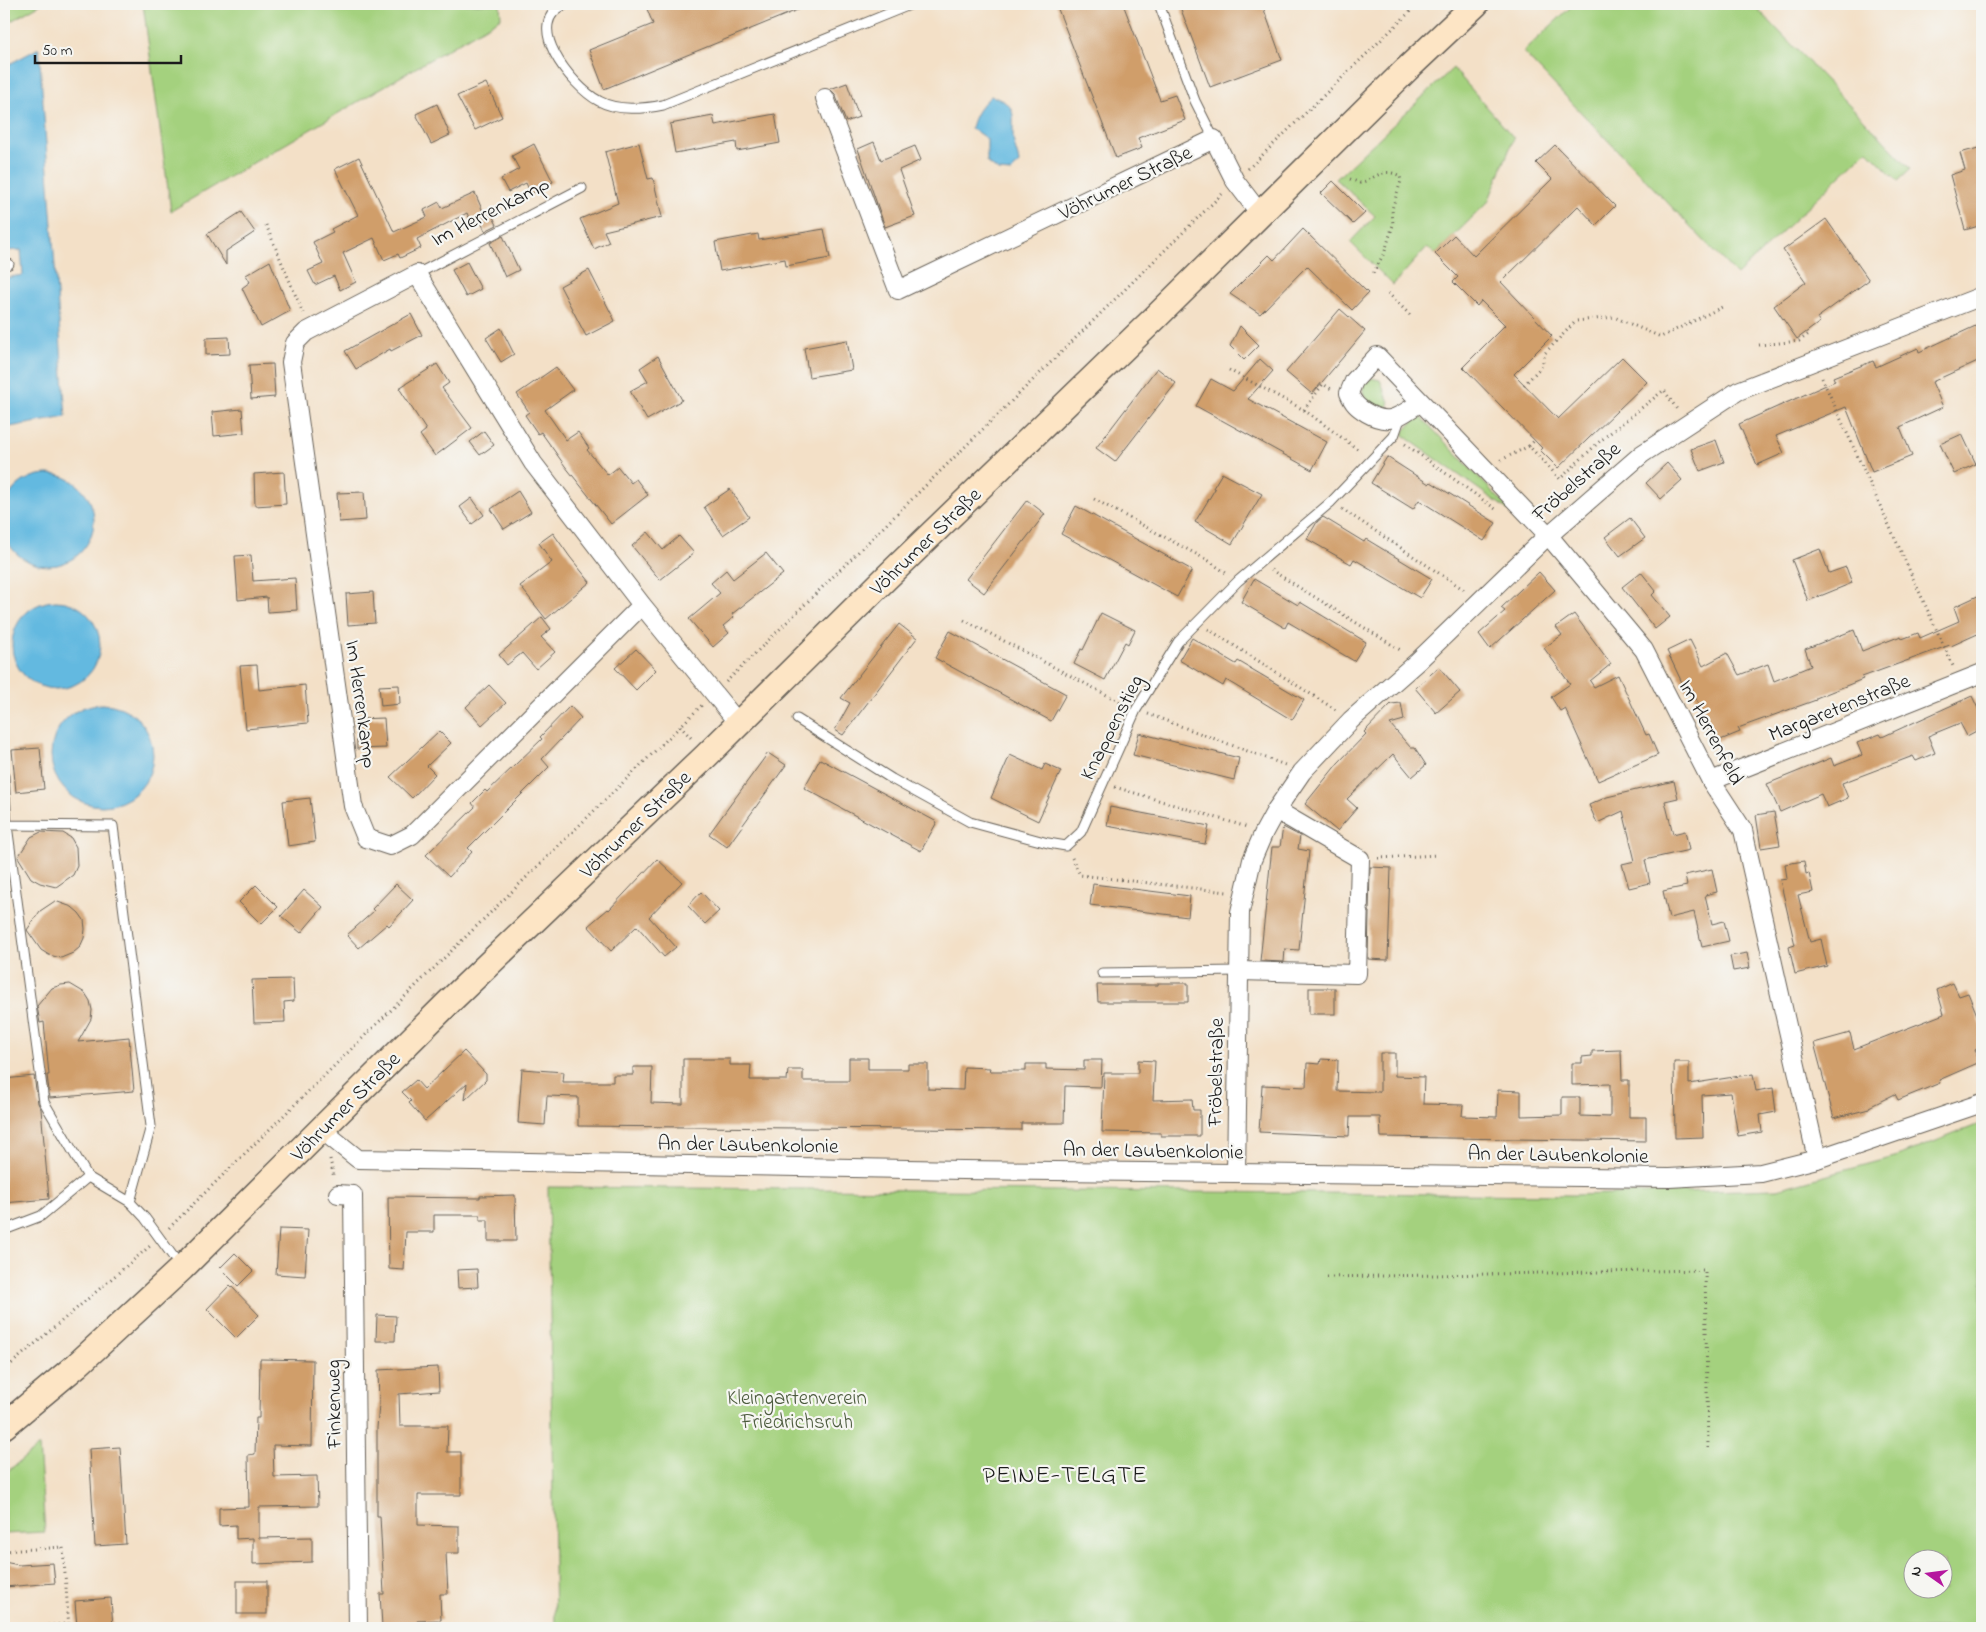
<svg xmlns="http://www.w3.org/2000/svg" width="1986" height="1632" font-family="'Indie Flower',sans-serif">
	<rect width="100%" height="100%" fill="#f6f6f2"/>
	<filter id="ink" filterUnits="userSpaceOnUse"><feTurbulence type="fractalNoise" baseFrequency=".02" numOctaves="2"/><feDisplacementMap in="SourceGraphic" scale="10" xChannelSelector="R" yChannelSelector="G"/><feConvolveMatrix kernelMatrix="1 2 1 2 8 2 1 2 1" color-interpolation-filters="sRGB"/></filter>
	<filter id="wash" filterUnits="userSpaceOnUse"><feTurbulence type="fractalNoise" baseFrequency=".0096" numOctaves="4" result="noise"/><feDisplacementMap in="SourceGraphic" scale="20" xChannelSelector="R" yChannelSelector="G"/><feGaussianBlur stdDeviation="1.12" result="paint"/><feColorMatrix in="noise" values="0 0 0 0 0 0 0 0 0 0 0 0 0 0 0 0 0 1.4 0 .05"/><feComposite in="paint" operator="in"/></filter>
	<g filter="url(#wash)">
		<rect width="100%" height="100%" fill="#f3e0c7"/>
		<g fill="#a4d17e" stroke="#60764d" fill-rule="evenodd">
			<polygon points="4,4 41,4 4,25"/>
			<polygon points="143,4 500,4 501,18 171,211"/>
			<polygon points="1574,4 1753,4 1911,169 1898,181 1867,150 1737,275 1523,52"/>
			<polygon points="1453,68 1514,138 1488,202 1435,254 1427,247 1393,285 1350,242 1375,216 1336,179"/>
			<path d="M1371 378 1380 380 1389 402 1387 408C1371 414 1352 387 1371 378Z"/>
			<polygon points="1417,417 1422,418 1515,515 1404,436 1404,431"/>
			<path d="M1982 1123V1628H555L548 1187 1574 1195 1777 1189 1898 1156ZM1914 1560H1944V1590H1914Z"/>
			<polygon points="39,1446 45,1532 4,1534 4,1474"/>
		</g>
		<g fill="#64b9e0" stroke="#406a7e">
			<polygon points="39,48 66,417 4,428 4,278 23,275 21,250 4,251 4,67"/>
			<path d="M991 96C1017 105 1013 112 1013 136 1013 145 1018 154 1019 163L1011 172 998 171 987 162V139L971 128C974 114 981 105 991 96Z"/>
			<circle cx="48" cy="520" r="46"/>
			<circle cx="56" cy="645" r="44"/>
			<circle cx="102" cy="755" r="51"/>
		</g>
		<g id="blocks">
			<g fill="#d09e6b">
				<polygon points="645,4 812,4 604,89 589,50 653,24"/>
				<polygon points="1056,4 1123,4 1160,100 1175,95 1185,120 1138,138 1142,148 1116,158"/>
				<polygon points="1179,4 1262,4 1282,60 1210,87"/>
				<polygon points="486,83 502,117 475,130 457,96"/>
				<polygon points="847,83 859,117 846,122 835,94 830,89"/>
				<polygon points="437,104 450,135 431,144 416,114"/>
				<polygon points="775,114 780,143 737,151 736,142 675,153 670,124 713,116 715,125"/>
				<polygon points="874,142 881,160 915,146 921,160 899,170 915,216 885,227 858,149"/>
				<polygon points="639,143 648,179 653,178 662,217 604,231 609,242 594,249 580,219 618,203 605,152"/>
				<polygon points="534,144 553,182 531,194 526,183 508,192 501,179 519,169 512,156"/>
				<polygon points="1555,145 1615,206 1596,225 1578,206 1501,282 1552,336 1514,374 1558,419 1622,357 1647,382 1558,468 1540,450 1542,448 1463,367 1505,325 1481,301 1477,306 1453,282 1458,277 1435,254 1454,235 1474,256 1552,179 1536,163"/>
				<polygon points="1982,147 1982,225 1965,230 1950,175 1965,170 1960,153"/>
				<polygon points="359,157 394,232 427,217 424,210 439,202 442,208 475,193 484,214 470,220 467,213 417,239 421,248 400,258 398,254 384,260 374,238 343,253 356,282 340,290 334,276 315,285 308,271 323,264 313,242 333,232 331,229 358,215 335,169"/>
				<polygon points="1333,181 1365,213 1353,224 1321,193"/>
				<polygon points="241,212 255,232 226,251 226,265 207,234"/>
				<polygon points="492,215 497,225 485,231 480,220"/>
				<polygon points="1826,219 1869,280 1817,318 1820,322 1797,339 1774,306 1806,282 1783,250"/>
				<polygon points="824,229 830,258 786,266 785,259 720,271 715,242 758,234 759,240"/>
				<polygon points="1303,229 1368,293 1352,310 1307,266 1260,314 1230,294 1269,255 1274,260"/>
				<polygon points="503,236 519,270 505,277 490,243"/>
				<polygon points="270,261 290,311 261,327 242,288 250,282 246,275"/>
				<polygon points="467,262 481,289 466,297 452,270"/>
				<polygon points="589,270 615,321 586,336 560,286"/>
				<polygon points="1340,309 1365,331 1312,394 1286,372"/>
				<polygon points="411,314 422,335 391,351 390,349 356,369 345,351"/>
				<polygon points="1982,323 1982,359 1932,382 1943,407 1900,427 1912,456 1872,472 1846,407 1776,436 1784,453 1757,465 1739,424 1835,381 1833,377 1873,361 1876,367 1918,348 1919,352"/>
				<polygon points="1240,326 1259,345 1244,360 1230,346"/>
				<polygon points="501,328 514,354 501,362 486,338"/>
				<polygon points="229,337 230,354 206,355 206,338"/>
				<polygon points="847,340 852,370 809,377 804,348"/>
				<polygon points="658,356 682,400 647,420 630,391 648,381 640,368"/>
				<polygon points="1260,359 1273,371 1248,399 1327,442 1312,470 1196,406 1211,379 1233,391"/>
				<polygon points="273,364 275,397 251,399 249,365"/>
				<polygon points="437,364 449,383 442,388 472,428 435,456 420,435 426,430 399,388"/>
				<polygon points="556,367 573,390 545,410 566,440 578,432 589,448 587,450 608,475 618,467 631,483 636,479 648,495 611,524 565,466 541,432 538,434 525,415 529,412 517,394"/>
				<polygon points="1157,368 1176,383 1115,462 1096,448"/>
				<polygon points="242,409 244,433 214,436 212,412"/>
				<polygon points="484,431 494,445 480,455 470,442"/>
				<polygon points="1962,434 1976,464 1954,474 1940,444"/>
				<polygon points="1716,440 1724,462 1700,471 1691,449"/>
				<polygon points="1387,457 1429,484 1431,482 1496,523 1484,541 1419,500 1413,509 1371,483"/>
				<polygon points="1667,463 1682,480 1661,499 1646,483"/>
				<polygon points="284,472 286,504 255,506 254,474"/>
				<polygon points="1222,473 1262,494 1232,544 1195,522 1215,489 1213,488"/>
				<polygon points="730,489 749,517 723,535 704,507"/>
				<polygon points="518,491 531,512 504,529 491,509"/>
				<polygon points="364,492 366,520 339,522 337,493"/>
				<polygon points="472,498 484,515 472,524 460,507"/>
				<polygon points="1027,500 1045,514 984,593 966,579"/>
				<polygon points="1076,506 1192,570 1177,597 1061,534"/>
				<polygon points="1323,517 1364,542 1366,539 1432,579 1420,598 1354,559 1351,564 1307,539 1317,522"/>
				<polygon points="1630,518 1645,538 1620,556 1605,537"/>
				<polygon points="648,532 663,550 679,536 694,553 660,580 632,546"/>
				<polygon points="553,533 570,557 590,582 546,619 520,586 552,562 539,543"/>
				<polygon points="1820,549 1829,573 1846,567 1852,583 1808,601 1792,560"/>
				<polygon points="766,553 783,574 732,614 734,617 723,626 729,633 713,647 689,619 720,593 711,583 726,570 733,579"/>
				<polygon points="251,555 253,581 295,578 297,610 268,612 267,597 238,600 235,556"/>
				<polygon points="1539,572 1555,590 1490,649 1479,634 1505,611 1501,608"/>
				<polygon points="1641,572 1656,591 1652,595 1670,617 1655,629 1622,587"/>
				<polygon points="1254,579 1298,605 1300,602 1366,642 1354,661 1288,622 1285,628 1241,602"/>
				<polygon points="373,592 375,623 348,625 346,594"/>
				<polygon points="1982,594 1982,632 1951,646 1950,645 1862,677 1863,679 1816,698 1816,700 1738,728 1740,732 1713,743 1692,688 1686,691 1667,651 1690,640 1703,666 1727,653 1739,675 1768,664 1774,681 1811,666 1805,649 1854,630 1862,651 1901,636 1902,639 1918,633 1920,638 1959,621 1954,607"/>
				<polygon points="1101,613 1135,630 1128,644 1125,642 1105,680 1074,664 1081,649 1083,650"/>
				<polygon points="1574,614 1611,664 1590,681 1594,687 1618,675 1646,735 1649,734 1658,755 1598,781 1565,708 1560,711 1551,697 1570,684 1544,648 1562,635 1556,627"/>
				<polygon points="542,617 551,629 541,637 555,652 536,669 522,653 507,665 499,655"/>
				<polygon points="899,624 917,638 843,735 835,730 850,703 841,698"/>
				<polygon points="950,631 1066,694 1051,721 935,658"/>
				<polygon points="1192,638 1236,664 1238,661 1304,700 1292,720 1226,680 1223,686 1179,660"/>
				<polygon points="636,649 656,670 636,690 615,668"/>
				<polygon points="257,665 259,690 305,685 308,723 246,729 240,666"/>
				<polygon points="1439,667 1460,692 1436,713 1415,688"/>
				<polygon points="399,685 400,704 381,706 379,686"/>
				<polygon points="489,685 506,703 482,725 466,707"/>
				<polygon points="1972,696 1982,717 1982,728 1967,736 1960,723 1928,736 1935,753 1916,761 1913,756 1842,783 1848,798 1827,807 1821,794 1780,812 1767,784 1831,758 1834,766 1862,755 1857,743 1880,734 1882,737"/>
				<polygon points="1401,703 1404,720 1390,724 1411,748 1415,748 1426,765 1412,777 1393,754 1347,799 1357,808 1337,831 1305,804 1338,763 1366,734 1364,732 1391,704"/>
				<polygon points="570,706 581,718 542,759 549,767 468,848 472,852 449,877 426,855 475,807 472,803 485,790 487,792 542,739 540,737"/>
				<polygon points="384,718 386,748 357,749 356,719"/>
				<polygon points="439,731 451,743 427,766 435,774 412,798 390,777"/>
				<polygon points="1139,733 1239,758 1234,780 1133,755"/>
				<polygon points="40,748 44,789 16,792 12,750"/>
				<polygon points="768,753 786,765 727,847 709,834"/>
				<polygon points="1010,755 1042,770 1045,764 1061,771 1038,821 991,798"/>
				<polygon points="820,759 937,822 921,851 804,788"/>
				<polygon points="1674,781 1678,798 1665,801 1673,834 1685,831 1689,850 1645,860 1650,883 1629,888 1622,864 1635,861 1623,811 1597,823 1589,805 1607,797"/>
				<polygon points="310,798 315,842 288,846 283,801"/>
				<polygon points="1110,807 1209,826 1205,844 1107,826"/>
				<polygon points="1774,812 1780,845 1761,848 1756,815"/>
				<polygon points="1283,827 1300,836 1298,849 1309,851 1299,950 1285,949 1284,962 1260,961 1272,847 1280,847"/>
				<polygon points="41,832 63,833 71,838 76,847 77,866 73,875 56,887 40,883 31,878 18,857 31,837"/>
				<polygon points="657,859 682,882 649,917 676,947 664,957 637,926 611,951 588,926 608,909 609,910"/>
				<polygon points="1804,861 1806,874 1809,873 1813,892 1798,895 1810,942 1821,939 1827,966 1795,974 1789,947 1795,945 1780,880 1787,879 1785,864"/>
				<polygon points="1370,867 1391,868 1388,960 1368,959"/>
				<polygon points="1712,869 1717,892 1705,895 1712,924 1724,921 1729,941 1702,947 1694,912 1669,918 1663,891 1687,886 1685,875"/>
				<polygon points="396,884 413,900 389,926 387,924 359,948 347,935 374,911 372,909"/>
				<polygon points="1093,884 1190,896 1188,917 1090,905"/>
				<polygon points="256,885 278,907 261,924 239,902"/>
				<polygon points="304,890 323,907 301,933 281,916"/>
				<polygon points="701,892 719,911 705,924 688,906"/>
				<polygon points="55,901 72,907 79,913 84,920 85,929 84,938 80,947 73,953 61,958 49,955 41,950 27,930 40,911"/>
				<polygon points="1747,953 1750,968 1733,971 1730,956"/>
				<polygon points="293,979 294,1001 284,1002 285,1022 254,1023 252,980"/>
				<polygon points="1158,983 1188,983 1188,1002 1098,1002 1097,985 1158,985"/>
				<polygon points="1953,983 1959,996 1968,993 1982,1027 1982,1047 1975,1050 1980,1062 1939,1080 1940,1083 1898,1100 1895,1094 1869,1107 1869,1109 1834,1118 1814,1043 1850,1033 1854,1049 1944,1014 1937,990"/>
				<polygon points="70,984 85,993 90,1001 92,1010 91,1019 78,1042 129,1037 134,1091 50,1098 47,1075 49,1075 44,1022 40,1023 37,1006 52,988 61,985"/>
				<rect x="1309" y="988" width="26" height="26"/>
				<polygon points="1621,1050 1622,1080 1629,1080 1629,1117 1646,1117 1646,1141 1381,1137 1380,1117 1350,1117 1349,1136 1259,1132 1262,1085 1306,1087 1307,1063 1320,1064 1321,1059 1338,1060 1337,1091 1380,1092 1380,1053 1395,1053 1395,1076 1424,1077 1423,1104 1463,1105 1462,1116 1497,1117 1498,1090 1521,1091 1521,1116 1562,1115 1562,1097 1580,1097 1580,1116 1610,1117 1610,1084 1572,1085 1572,1063 1582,1063 1582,1057 1592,1056 1592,1051"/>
				<polygon points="464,1051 486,1074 486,1080 465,1100 467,1083 425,1121 409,1103 411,1101 402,1092 416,1080 424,1089"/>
				<polygon points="849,1058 868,1058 868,1069 908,1069 908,1064 928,1064 928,1089 963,1090 964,1067 990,1068 989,1071 1026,1071 1026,1064 1046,1064 1046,1069 1084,1070 1084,1060 1102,1060 1101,1087 1065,1086 1064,1123 1021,1123 1021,1130 578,1126 578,1097 547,1096 545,1125 518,1123 522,1069 564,1072 563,1082 613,1082 613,1075 633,1075 633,1067 652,1067 651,1103 683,1104 683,1059 730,1059 730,1065 751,1065 750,1080 787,1080 788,1070 803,1070 803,1081 849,1081"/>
				<polygon points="1138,1060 1155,1061 1153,1100 1192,1099 1193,1110 1200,1110 1200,1136 1161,1136 1161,1133 1102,1132 1104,1073 1138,1073"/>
				<polygon points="1674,1062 1689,1062 1689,1084 1753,1074 1756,1091 1773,1088 1776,1112 1760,1115 1762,1132 1738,1136 1731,1093 1702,1095 1703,1137 1675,1138"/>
				<polygon points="34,1076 38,1103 41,1109 49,1199 4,1203 4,1079"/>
				<polygon points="515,1195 516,1241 488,1241 488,1220 480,1220 480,1215 434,1215 434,1232 406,1232 404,1270 389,1269 388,1197 480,1198 480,1196"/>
				<polygon points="279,1229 308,1230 305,1276 276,1274"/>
				<polygon points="235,1253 253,1271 238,1286 220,1268"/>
				<polygon points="477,1269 478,1287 458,1288 457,1270"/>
				<polygon points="230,1285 259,1315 236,1338 207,1309"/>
				<polygon points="377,1315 396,1316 395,1341 376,1341"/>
				<polygon points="260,1359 313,1360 312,1446 273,1445 274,1477 317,1476 318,1506 259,1507 259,1538 312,1537 312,1562 253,1564 253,1538 236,1539 236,1525 219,1526 219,1508 249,1507 248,1455 255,1454 256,1418 259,1418"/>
				<polygon points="438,1367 439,1391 399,1394 400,1426 448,1426 447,1452 461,1452 461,1495 418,1495 418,1525 459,1526 459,1553 446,1553 448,1594 440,1594 441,1620 417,1621 417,1625 382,1626 380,1594 384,1594 380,1516 377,1516 377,1428 379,1404 378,1370"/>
				<polygon points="120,1447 126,1544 95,1546 89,1449"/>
				<polygon points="4,1562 19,1565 53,1563 55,1583 4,1587"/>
				<rect x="237" y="1581" width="30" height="33"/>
				<polygon points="111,1598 113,1628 77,1628 75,1601"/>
			</g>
		</g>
	</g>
	<g filter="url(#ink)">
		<use href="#blocks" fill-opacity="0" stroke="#676158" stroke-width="1"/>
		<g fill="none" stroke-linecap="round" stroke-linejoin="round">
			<g stroke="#676158" stroke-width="11">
				<g id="service">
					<path d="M567 4C519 21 572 87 599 101 617 111 644 109 663 105L912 4"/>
					<polyline points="1159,4 1195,101 1214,139"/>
					<polyline points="4,265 9,264"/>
					<polyline points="417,274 582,188"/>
					<polyline points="797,719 892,779 970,822 1048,843 1066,846 1081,832 1136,710 1178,642 1238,581 1331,502 1394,436 1401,416"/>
					<polyline points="4,776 7,825 113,826 151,1126 130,1202"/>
					<polyline points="4,826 7,825 44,1102 88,1177 130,1202 145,1218 180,1266"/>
					<polyline points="1102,973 1239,971"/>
					<polyline points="4,1230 41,1216 88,1177"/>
				</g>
			</g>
			<g stroke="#676158" stroke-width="20">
				<g id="minor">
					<polyline points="825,98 898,290 1214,139 1235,181 1261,215"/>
					<path d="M1421 402C1400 415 1391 427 1367 413 1357 407 1353 403 1349 393L1354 381 1377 356 1548 535 1644 650 1711 781 1743 830 1817 1159"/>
					<polyline points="642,605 412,835 390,846 366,838 353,806 291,362 295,343 306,332 417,274 533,463 642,605 738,723"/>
					<polyline points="1711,781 1982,673"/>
					<polyline points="1239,971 1357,974 1360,859 1276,810"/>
					<polyline points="322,1130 358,1159 963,1170 1669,1178 1761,1173 1817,1159 1982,1103"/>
					<polyline points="1236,1173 1240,912 1252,860 1264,832 1276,810 1302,772 1351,720 1418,661 1541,542 1642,454 1738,391 1982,296"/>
					<polyline points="338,1194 353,1195 358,1628"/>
				</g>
			</g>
			<g stroke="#676158" stroke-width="28">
				<polyline id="secondary" points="4,1426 77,1365 182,1268 448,1003 706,756 885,579 1155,318 1407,69 1476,4"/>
			</g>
			<g stroke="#676158" stroke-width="3" stroke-dasharray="1 4" stroke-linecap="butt">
				<polyline points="4,10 13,4"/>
				<polyline points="1248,169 1418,4"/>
				<path d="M1350 179 1360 183C1376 178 1383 167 1400 176L1401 181 1392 209 1393 225 1385 251 1372 276"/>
				<polyline points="266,225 303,313"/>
				<polyline points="1388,293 1412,317"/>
				<polyline points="1759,345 1799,341 1809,334 1807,332"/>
				<polyline points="1229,370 1304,410 1360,451"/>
				<polyline points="1822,378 1953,666"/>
				<polyline points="1524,385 1542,366 1545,353 1576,321 1614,317 1661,337 1722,307"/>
				<polyline points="1304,410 1323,384 1333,390"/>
				<polyline points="1405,444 1497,510"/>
				<polyline points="1529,446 1535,440"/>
				<polyline points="1501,460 1529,446 1560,479 1600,441 1664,390 1678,411"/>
				<polyline points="1094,499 1209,561 1226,573"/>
				<polyline points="1342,509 1466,591"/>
				<polyline points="1271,570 1402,651"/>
				<polyline points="964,620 1124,704"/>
				<polyline points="1208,629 1336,710"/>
				<polyline points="726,682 1222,194"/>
				<polyline points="1148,714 1285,765"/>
				<polyline points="680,726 693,740"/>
				<polyline points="1115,787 1247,827"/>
				<polyline points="1072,858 1080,875 1227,892"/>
				<polyline points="1378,858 1437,855"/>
				<polyline points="330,1159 334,1178"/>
				<polyline points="169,1228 702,705"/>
				<polyline points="1327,1277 1705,1270 1708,1448"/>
				<polyline points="4,1370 150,1246"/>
				<polyline points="4,1551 63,1547 69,1628"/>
				<polyline points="8,1628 68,1624"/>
			</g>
			<use href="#service" stroke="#fff" stroke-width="9"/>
			<use href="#minor" stroke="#fff" stroke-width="18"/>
			<use href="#secondary" stroke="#fde5c5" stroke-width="25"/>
		</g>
	</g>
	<g text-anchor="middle" stroke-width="4.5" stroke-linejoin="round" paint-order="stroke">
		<g font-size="21" fill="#1c1c1c" stroke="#f6f6f2">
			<text transform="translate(1125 182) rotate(-26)" y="7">Vöhrumer Straße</text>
			<text transform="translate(490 211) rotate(-27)" y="7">Im Herrenkamp</text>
			<text transform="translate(1576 481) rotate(-41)" y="7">Fröbelstraße</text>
			<text transform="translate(925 541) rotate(-44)" y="7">Vöhrumer Straße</text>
			<text transform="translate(362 704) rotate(82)" y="7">Im Herrenkamp</text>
			<text transform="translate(1839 707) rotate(-22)" y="7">Margaretenstraße</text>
			<text transform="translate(1111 727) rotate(-63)" y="7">Knappenstieg</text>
			<text transform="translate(1712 732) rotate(62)" y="7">Im Herrenfeld</text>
			<text transform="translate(635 824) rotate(-44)" y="7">Vöhrumer Straße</text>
			<text transform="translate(1215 1072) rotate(-89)" y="7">Fröbelstraße</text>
			<text transform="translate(345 1106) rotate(-45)" y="7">Vöhrumer Straße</text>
			<text transform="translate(748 1144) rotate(1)" y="7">An der Laubenkolonie</text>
			<text transform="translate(1153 1150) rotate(1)" y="7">An der Laubenkolonie</text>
			<text transform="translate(1558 1154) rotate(1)" y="7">An der Laubenkolonie</text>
			<text transform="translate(333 1404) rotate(-91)" y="7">Finkenweg</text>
		</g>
		<g font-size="21" fill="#4c5b3e" stroke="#f6f6f2">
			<text x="797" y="1404">Kleingartenverein<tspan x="797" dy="24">Friedrichsruh</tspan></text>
		</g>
		<g font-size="24" letter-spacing="1" fill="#1c1c1c" stroke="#f6f6f2">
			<text x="1065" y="1482">PEINE-TELGTE</text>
		</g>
	</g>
	<rect width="1986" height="1632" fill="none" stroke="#f6f6f2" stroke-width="20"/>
	<g transform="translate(1928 1574) rotate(284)"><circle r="24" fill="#f6f6f2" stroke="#9f9f9c"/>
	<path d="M0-4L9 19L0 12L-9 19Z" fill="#b5179e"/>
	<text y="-8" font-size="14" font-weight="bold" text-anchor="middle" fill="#1c1c1c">N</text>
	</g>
	<path d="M35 55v8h146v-8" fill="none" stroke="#1c1c1c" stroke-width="2.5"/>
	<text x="42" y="55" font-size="15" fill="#1c1c1c" stroke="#f6f6f2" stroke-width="4" paint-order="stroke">50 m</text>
</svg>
